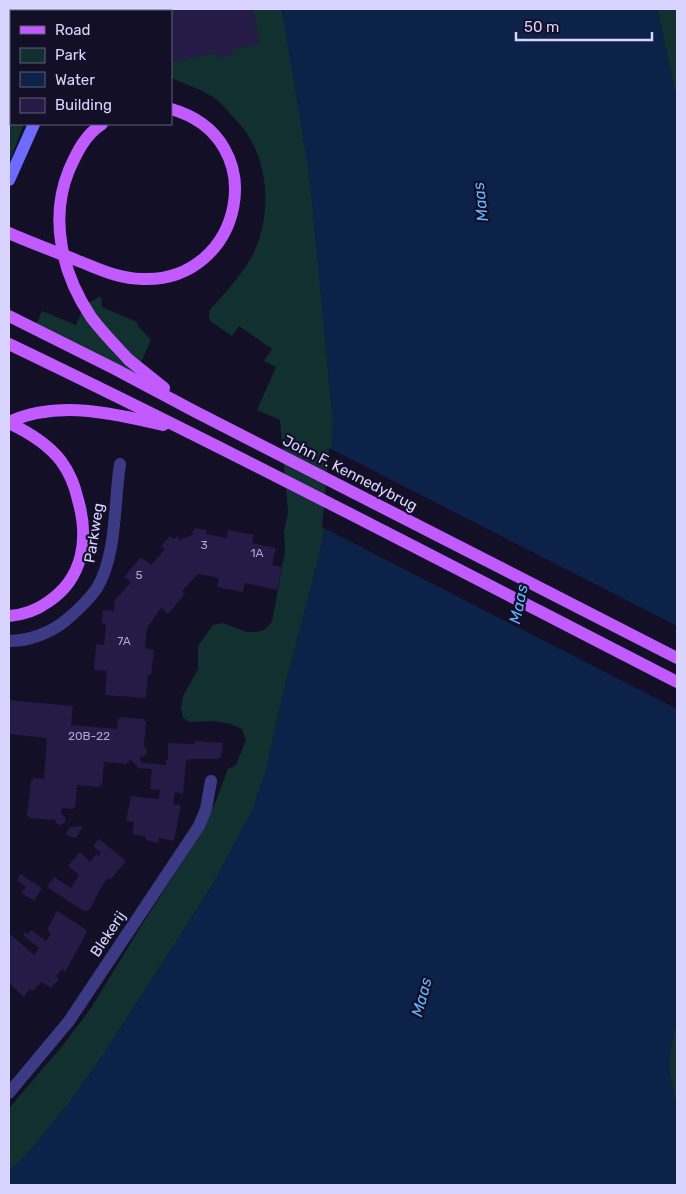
<svg xmlns="http://www.w3.org/2000/svg" width="686" height="1194" font-family="Rubik,sans-serif">
	<rect width="100%" height="100%" fill="#130f26"/>
	<g fill="#12302f">
		<path d="M117 9H282L310 179 333 422 332 447 324 531 319 556 281 702 267 767 252 811 212 886 103 1055 72 1099 35 1145 9 1172V1108L63 1045 91 1008 141 926 200 835 216 801 228 769 236 765 246 740 242 729 231 724 213 721 190 722 183 718 181 707 183 696 198 669V646L213 625 223 623 247 632H256L264 630 272 622 285 551 284 531 288 512 280 420 257 410 276 367 264 361 272 349 239 326 232 336 210 321 209 316V311C225 293 245 272 255 250 270 215 269 173 251 140 246 131 239 123 232 116 226 109 220 102 213 97 200 89 185 84 171 78V11H116Z"/>
		<polygon points="657,9 677,9 677,100"/>
		<polygon points="11,101 11,124 24,124 9,163 9,107"/>
		<polygon points="99,297 101,297 102,307 137,322 137,325 151,340 134,378 32,334 42,311 76,325 84,306"/>
		<polygon points="677,1019 677,1109 670,1074 670,1053"/>
	</g>
	<polygon fill="#0c2248" points="282,9 657,9 677,100 677,1019 670,1053 670,1074 677,1109 677,1185 9,1185 9,1172 35,1145 72,1099 103,1055 212,886 252,811 267,767 281,702 319,556 326,521 333,422 310,179"/>
	<polygon fill="#130f26" points="329,448 677,626 677,709 322,527"/>
	<g fill="#241b47">
		<polygon points="154,9 253,9 260,43 232,50 233,54 217,58 216,53 171,63 171,11 155,11"/>
		<polygon points="194,528 207,530 206,534 227,538 228,530 254,535 252,543 276,548 272,565 282,567 277,590 245,583 243,592 217,587 219,578 198,574 182,591 185,594 168,614 161,608 147,628 145,648 154,650 151,675 148,675 146,698 105,695 107,671 94,670 96,644 104,645 106,624 102,623 103,610 114,611 115,600 131,582 124,577 141,557 151,565 165,549 161,546 170,536 173,539 178,536 179,540 192,535"/>
		<polygon points="9,700 73,706 71,725 117,729 118,718 120,719 120,717 144,719 144,721 146,721 144,746 146,748 147,751 145,756 141,757 140,760 143,763 166,765 166,760 168,760 168,743 195,744 195,741 223,743 221,757 218,759 193,759 186,760 183,794 175,792 173,804 181,805 174,841 159,838 158,843 146,840 146,837 132,834 134,822 126,821 131,796 159,799 160,790 150,789 152,769 138,768 130,759 129,762 127,762 127,764 104,762 102,785 100,785 100,787 77,785 75,808 73,807 73,809 62,808 61,814 65,816 65,822 63,824 61,825 57,824 55,820 29,818 29,816 27,816 31,780 33,780 33,778 44,779 47,738 9,734"/>
		<polygon points="83,826 76,838 65,835 70,827"/>
		<polygon points="99,839 126,861 110,880 108,878 104,883 89,910 84,911 47,887 54,877 71,888 79,875 68,866 80,852 90,862 96,854 98,856 101,853 93,846"/>
		<polygon points="20,874 42,888 34,901 21,893 26,887 17,880"/>
		<polygon points="57,911 84,928 86,931 86,934 65,972 62,969 56,976 59,979 51,988 41,982 33,991 30,989 24,997 9,983 9,933 34,955 39,948 23,935 25,932 28,934 31,930 46,941 51,934 47,930"/>
	</g>
	<g fill="none" stroke-linecap="round" stroke-linejoin="round">
		<g stroke="#3d3a85" stroke-width="12">
			<path d="M9 641C29 641 50 633 65 621 77 611 89 600 97 588 117 555 114 502 120 464"/>
			<polyline points="9,1093 69,1021 199,826 206,809 211,781"/>
		</g>
		<g stroke="#6f6bff" stroke-width="12">
			<polyline points="38,11 39,9"/>
			<polyline points="81,11 82,9"/>
			<polyline points="9,83 11,77"/>
			<polyline points="9,180 34,124"/>
		</g>
		<g stroke="#c25bff" stroke-width="12">
			<path d="M9 233C31 243 54 251 76 260 97 268 118 279 142 279 244 283 274 138 171 109"/>
			<polyline points="9,316 115,369 194,411 677,658"/>
			<path d="M9 344C234 452 455 568 677 682"/>
			<polyline points="129,360 164,388"/>
			<path d="M9 422C58 400 113 413 163 425"/>
			<path d="M9 423C28 432 48 444 61 461 69 472 75 486 78 500 89 538 84 578 48 602 37 610 22 615 9 616"/>
		</g>
		<path stroke="#c25bff" stroke-width="12" d="M102 124C85 135 77 152 69 170 49 219 62 274 91 317 102 332 116 346 129 360"/>
	</g>
	<g text-anchor="middle" stroke-width="4.5" stroke-linejoin="round" paint-order="stroke">
		<g font-size="12" fill="#aca6d1">
			<text x="204" y="549">3</text>
			<text x="257" y="557">1A</text>
			<text x="139" y="579">5</text>
			<text x="124" y="645">7A</text>
			<text x="89" y="740">20B-22</text>
		</g>
		<g font-size="15" fill="#d9d4ff" stroke="#130f26">
			<text transform="translate(350 473) rotate(27)" y="5">John F. Kennedybrug</text>
			<text transform="translate(94 533) rotate(-81)" y="5">Parkweg</text>
			<text transform="translate(108 934) rotate(-56)" y="5">Blekerij</text>
		</g>
		<g font-size="16" font-style="italic" fill="#62b6ff" stroke="#130f26">
			<text transform="translate(480 202) rotate(-97)" y="6">Maas</text>
			<text transform="translate(518 604) rotate(-78)" y="6">Maas</text>
			<text transform="translate(421 997) rotate(-75)" y="6">Maas</text>
		</g>
	</g>
	<rect width="686" height="1194" fill="none" stroke="#d9d4ff" stroke-width="20"/>
	<rect x="10" y="10" width="162" height="115" fill="#130f26" stroke="#625e7d"/>
	<rect x="20" y="26" width="25" height="8" fill="#c25bff" stroke="#625e7d"/>
	<text x="55" y="35" font-size="15" fill="#d9d4ff">Road</text>
	<rect x="20" y="48" width="25" height="15" fill="#12302f" stroke="#625e7d"/>
	<text x="55" y="60" font-size="15" fill="#d9d4ff">Park</text>
	<rect x="20" y="72" width="25" height="15" fill="#0c2248" stroke="#625e7d"/>
	<text x="55" y="85" font-size="15" fill="#d9d4ff">Water</text>
	<rect x="20" y="98" width="25" height="15" fill="#241b47" stroke="#625e7d"/>
	<text x="55" y="110" font-size="15" fill="#d9d4ff">Building</text>
	<path d="M516 32v8h136v-8" fill="none" stroke="#d9d4ff" stroke-width="2.5"/>
	<text x="524" y="32" font-size="15" fill="#d9d4ff" stroke="#130f26" stroke-width="4" paint-order="stroke">50 m</text>
</svg>
